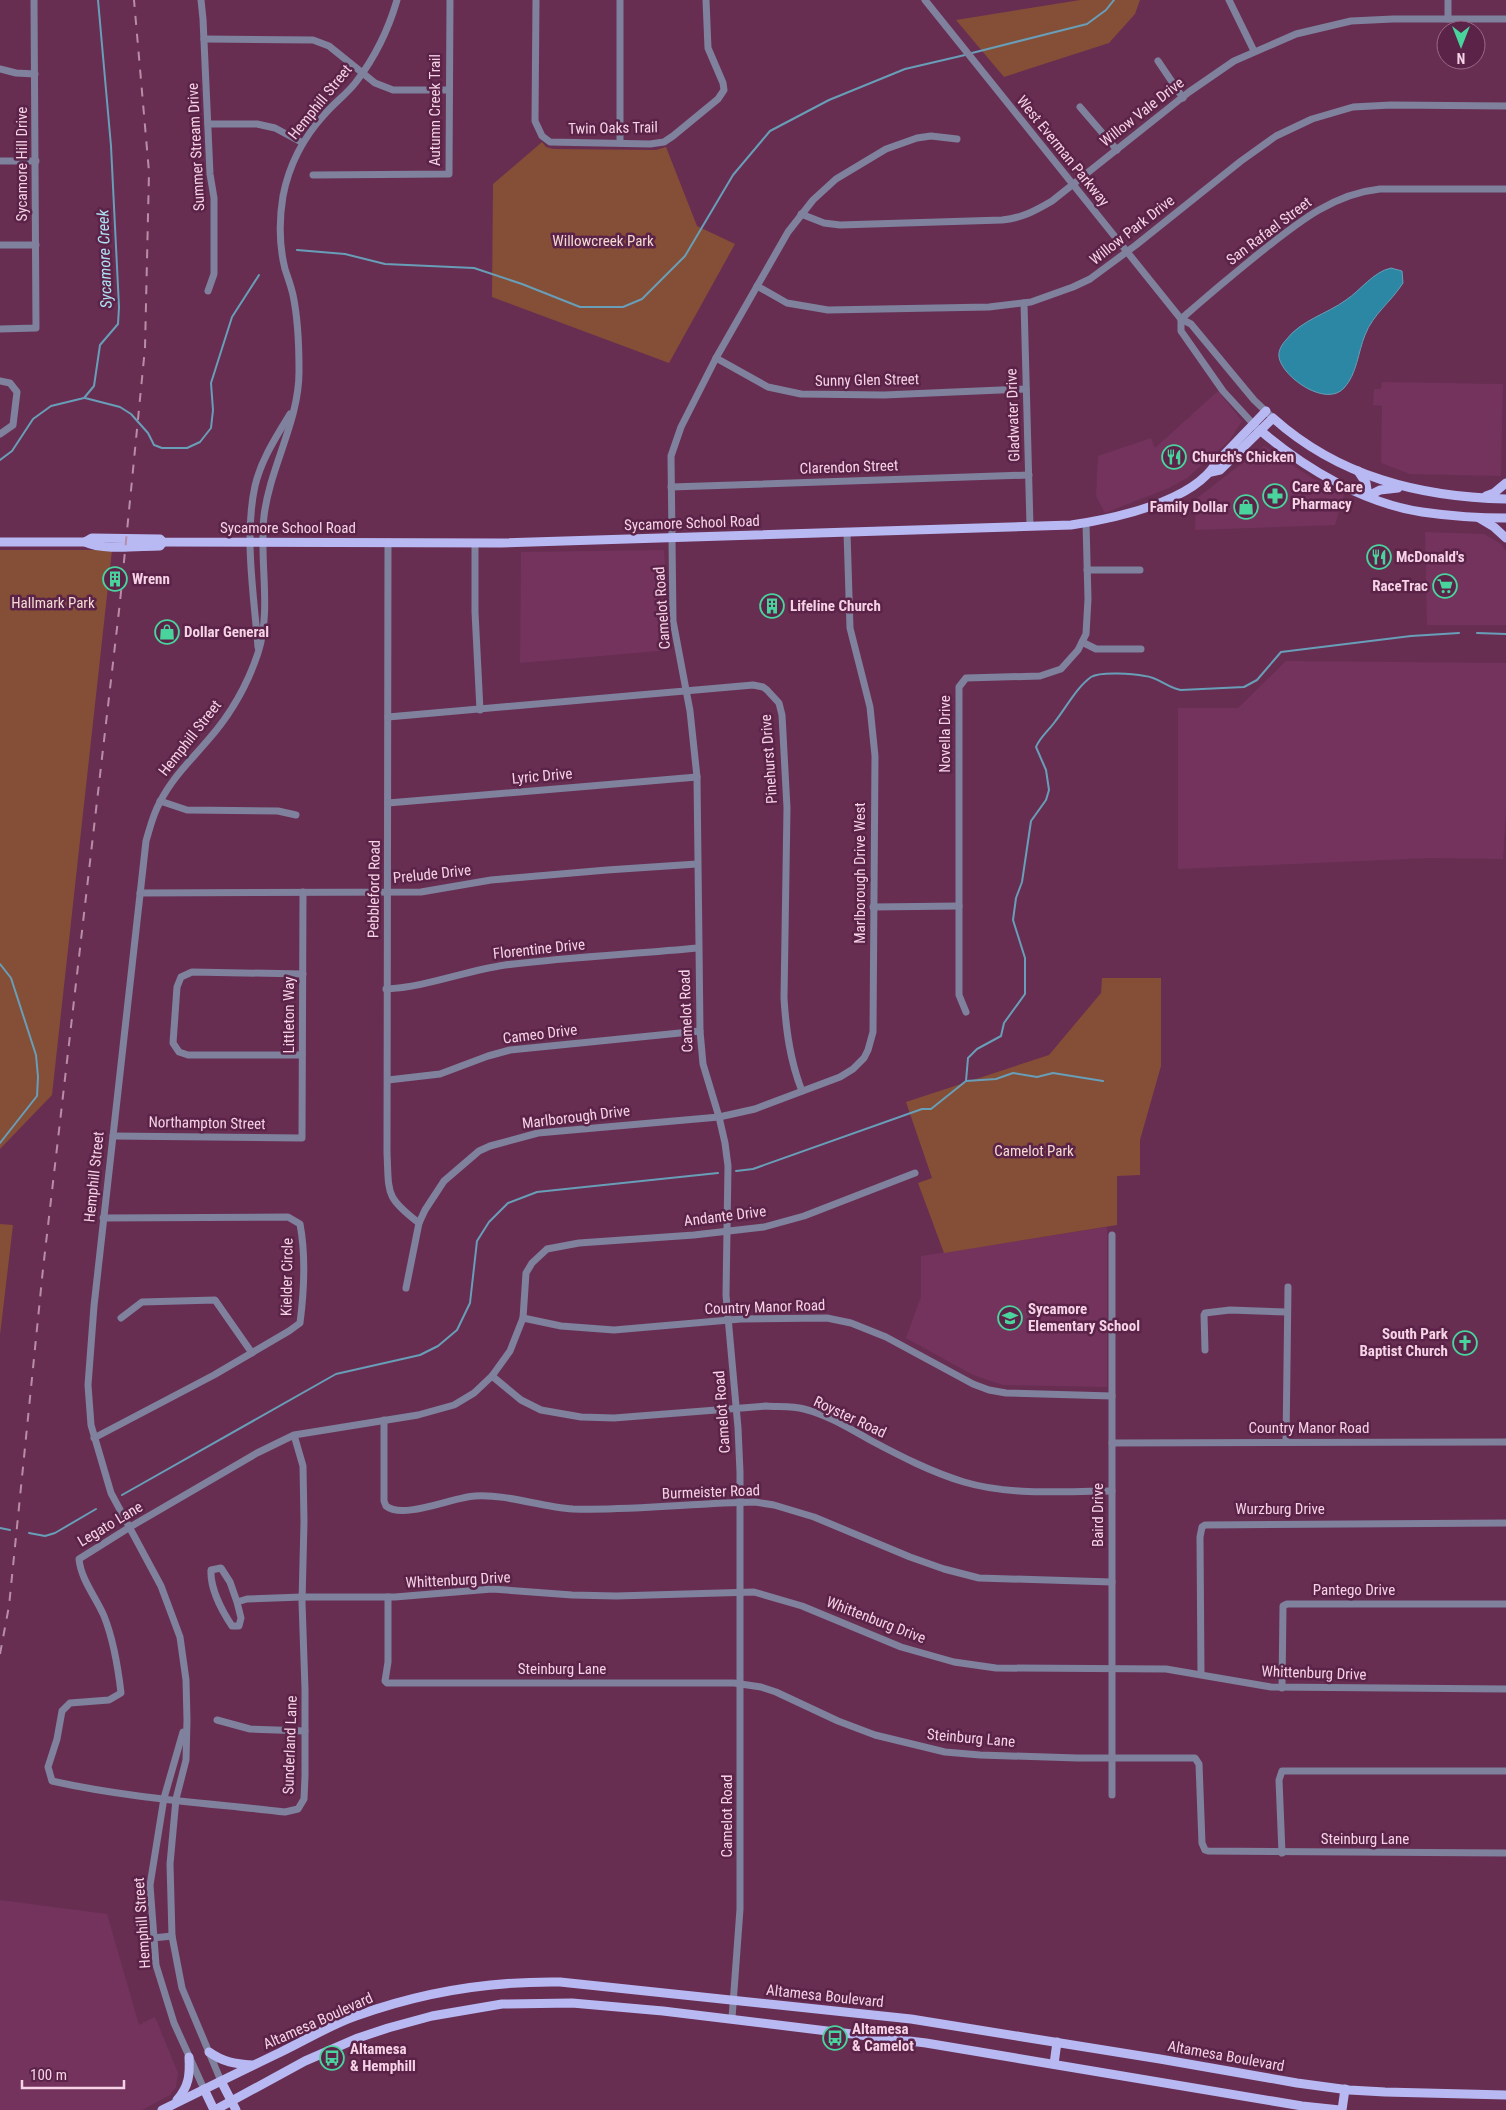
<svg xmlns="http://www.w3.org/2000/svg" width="1506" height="2110" font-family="'Roboto Condensed',sans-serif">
	<rect width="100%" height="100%" fill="#672e52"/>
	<g fill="#73335d">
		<polygon points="1382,382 1503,384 1501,476 1410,474 1381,463 1382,406 1373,405 1374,389 1381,389"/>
		<polygon points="1218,391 1242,421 1229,441 1187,478 1169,488 1105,513 1096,496 1098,456 1151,438 1155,448"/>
		<polygon points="1264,446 1312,478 1344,494 1335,525 1195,530 1196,499"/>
		<polygon points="1425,532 1484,534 1501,544 1506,551 1506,625 1427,625"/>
		<polygon points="664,550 670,650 520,663 521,552"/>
		<polygon points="1286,661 1506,663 1506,812 1503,859 1430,858 1178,869 1178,708 1238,708"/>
		<polygon points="1107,1227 1107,1387 1003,1385 973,1375 906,1338 921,1297 921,1256"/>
		<polygon points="0,1900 107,1914 139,2025 155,2017 178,2073 176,2087 170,2095 142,2110 0,2110"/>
	</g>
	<g fill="#854e37">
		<polygon points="1080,0 1140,0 1135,14 1109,43 1004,77 956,20"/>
		<polygon points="542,142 546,147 553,149 656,150 666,147 697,226 735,244 669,363 492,297 493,184"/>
		<polygon points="0,550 112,550 52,1095 0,1149"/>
		<polygon points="1102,978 1161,978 1161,1066 1140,1140 1140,1175 1117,1176 1117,1225 944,1253 918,1183 932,1178 906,1102 1049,1055 1101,993"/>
		<polygon points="0,1224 13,1225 0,1335"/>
	</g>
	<path fill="#2b87a3" stroke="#689eb7" d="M1391 268 1402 271 1403 283C1391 302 1373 314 1365 335 1358 352 1357 374 1344 388 1326 408 1282 377 1279 357 1278 351 1282 344 1286 340 1301 320 1327 314 1346 300 1361 290 1373 272 1391 268Z"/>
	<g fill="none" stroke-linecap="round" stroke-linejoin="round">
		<g stroke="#689eb7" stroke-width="2">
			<polyline points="972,53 1087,24 1106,10 1114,0"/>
			<polyline points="297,250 345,254 385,264 474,268 522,284 580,307 623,307 642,299 685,256 733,175 770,131 829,100 905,69 965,55"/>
			<polyline points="85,398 120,407 131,414 148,433 154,445 162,448 187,448 200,442 211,428 213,410 211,383 232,317 259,275"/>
			<polyline points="0,460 12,451 33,419 51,406 84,398 94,386 100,345 118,324 119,307 111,146 98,0"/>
			<polyline points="1477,633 1506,634"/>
			<polyline points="0,964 11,978 36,1055 38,1077 37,1096 0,1143"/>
			<polyline points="966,1081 996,1079 1013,1073 1037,1077 1053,1073 1103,1081"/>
			<path d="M736 1171 753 1169 922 1109H931L966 1081 968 1058 977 1049 1001 1036 1004 1023 1025 994V958L1013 920 1016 898 1022 882 1031 821 1046 800 1049 790 1046 770 1036 747C1040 737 1048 731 1054 723 1066 708 1076 688 1091 677 1101 671 1134 674 1145 676 1158 677 1168 688 1181 690L1244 687 1257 680 1281 652 1411 636 1459 633"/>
			<polyline points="122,1495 336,1374 420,1355 438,1346 457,1330 470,1303 477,1241 489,1222 508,1203 537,1192 718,1173"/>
			<polyline points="0,1528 10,1530"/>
			<polyline points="29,1533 45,1536 55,1533 96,1509"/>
		</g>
		<g stroke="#7f819d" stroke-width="7">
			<polyline points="201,0 203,19 210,174 214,198 214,274 208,291"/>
			<polyline points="536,0 535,121 542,136 550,142 650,144 664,142 673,136 718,99 724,90 723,83 708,48 706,0"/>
			<polyline points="620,0 620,143"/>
			<polyline points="925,0 1181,319 1191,324 1254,400 1273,418"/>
			<polyline points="1229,0 1254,51"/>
			<polyline points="1448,0 1448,19"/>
			<polyline points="204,39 313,40 329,46 375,83 393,90 449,90"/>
			<polyline points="1158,61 1183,98"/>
			<polyline points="0,69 16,73 35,74"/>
			<polyline points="1080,107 1117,150"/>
			<polyline points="208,124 257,124 275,128 303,143"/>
			<polyline points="0,161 36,161"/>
			<polyline points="313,175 449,174 450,0"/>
			<path d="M801 214 824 223 840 225 1002 220C1022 218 1035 211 1052 201L1189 92 1234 61 1296 34 1351 21 1393 19H1506"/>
			<polyline points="0,245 36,245"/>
			<polyline points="757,286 787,303 828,310 989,307 1031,302 1073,287 1090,279 1136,245 1241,161 1276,136 1312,119 1353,107 1391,105 1506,106"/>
			<polyline points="1024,303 1030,526"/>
			<path d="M1181 319C1206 297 1231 276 1257 255 1295 225 1331 194 1380 189H1506"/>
			<polyline points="1181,319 1181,331 1223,391 1257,428"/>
			<polyline points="0,329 36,328 34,0"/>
			<polyline points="716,358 768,387 801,394 884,395 1026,389"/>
			<polyline points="0,381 10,383 17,392 13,425 0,434"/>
			<polyline points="671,487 1029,475"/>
			<path d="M388 542 387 1153C389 1194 385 1197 419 1223"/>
			<polyline points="475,543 475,612 480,710"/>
			<polyline points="1087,570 1140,570"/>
			<polyline points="1082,642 1096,649 1141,649"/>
			<path d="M258 647C254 596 244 536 255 486 261 460 276 437 290 414"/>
			<path d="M388 717 753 685 763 687 767 690 779 703 782 715 787 808 784 998C786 1031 790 1061 802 1091"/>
			<polyline points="160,801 187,810 278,811 296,815"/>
			<polyline points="388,803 697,777"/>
			<polyline points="140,893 421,892 491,880 607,870 697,864"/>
			<polyline points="873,907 959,906"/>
			<path d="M386 989C427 987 464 971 505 965 569 957 634 954 698 948"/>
			<polyline points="966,1012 959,995 959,687 966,678 1040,676 1061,669 1078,650 1086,634 1088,599 1086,523"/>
			<polyline points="302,1055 188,1055 179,1052 173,1043 177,987 181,977 192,972 303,974"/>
			<polyline points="388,1080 440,1074 488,1056 510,1050 700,1031"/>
			<polyline points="113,1136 302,1138 303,892"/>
			<polyline points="406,1288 419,1223 425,1210 444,1181 479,1151 490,1146 538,1133 719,1117 755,1109 840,1077 853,1069 864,1058 868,1050 873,1032 875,756 870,707 850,628 847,532"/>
			<polyline points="121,1318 142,1302 215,1300 252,1353"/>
			<polyline points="523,1318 561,1326 614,1330 741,1319 827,1318 851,1323 886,1337 973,1384 989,1390 1006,1393 1112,1396"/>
			<polyline points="1205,1350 1204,1315 1205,1313 1230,1310 1287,1312"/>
			<path d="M492 1376 521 1400 541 1410 581 1417 614 1418 766 1406C779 1407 792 1406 804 1409 828 1415 849 1428 870 1440 900 1456 931 1472 964 1482 1011 1496 1064 1491 1112 1491"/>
			<path d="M384 1420V1501L386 1506C403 1520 453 1497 475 1496 508 1494 540 1507 573 1509 634 1511 694 1503 755 1502L774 1505 814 1517 910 1557 944 1569 979 1578 1112 1582"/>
			<path d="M294 1435 303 1466 304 1522 302 1602 305 1689V1776L304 1799 298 1809 285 1812C207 1803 128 1798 52 1781L48 1767 57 1739 62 1711 70 1703 109 1700 121 1693C118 1667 114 1641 104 1616 96 1597 81 1580 79 1559L130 1527 257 1453 294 1435 418 1415 454 1405 474 1393 492 1376 510 1351 523 1318 526 1273 532 1263 547 1249 579 1243 694 1235 764 1227 804 1216 915 1173"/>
			<path d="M94 1438 214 1375 289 1331 300 1323C304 1292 306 1256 300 1224L288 1217 103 1218"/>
			<polyline points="1286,1442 1288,1287"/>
			<polyline points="1112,1443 1506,1442"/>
			<polyline points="388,1597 388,1662 385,1681 387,1683 734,1683 761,1687 776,1692 838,1721 875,1735 945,1752 980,1755 1077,1758 1195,1758 1199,1764 1202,1843 1205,1850 1208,1851 1506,1853"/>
			<path d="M237 1602 241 1618 239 1626H232C222 1611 210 1588 211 1570L221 1568 230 1582 237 1602 247 1599 302 1597H395L492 1589 572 1595 616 1596 754 1592 802 1606 901 1647 954 1662 996 1668 1166 1669 1271 1687 1506 1689"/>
			<polyline points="1201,1674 1200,1537 1202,1527 1205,1525 1506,1523"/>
			<polyline points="1282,1688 1283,1606 1287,1604 1506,1604"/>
			<polyline points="217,1720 250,1729 305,1731"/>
			<polyline points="183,1732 164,1798 150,1885 156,1965 174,2023 204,2089"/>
			<polyline points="1112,1795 1112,1235"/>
			<polyline points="1282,1853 1279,1780 1282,1771 1506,1771"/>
			<polyline points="153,1938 172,1936"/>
			<polyline points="732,2018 740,1909 740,1472 738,1428 726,1295 728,1166 725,1143 719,1117 703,1064 700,1031 697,777 690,711 673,621 671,456 681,427 716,358 788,232 813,200 836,179 886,149 917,138 931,136 957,139"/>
			<path d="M221 2081 182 1988 172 1936 170 1864 176 1799 186 1760 187 1720 186 1680 180 1637 161 1586 111 1493 91 1425 88 1385 94 1306 146 841C150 828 153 814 160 802 172 778 191 760 208 740 230 715 247 686 258 653 272 609 259 562 264 516 270 466 300 420 299 369 299 345 298 319 293 295 291 286 288 278 285 269 279 245 279 220 283 196 289 165 303 138 324 115 334 103 347 94 356 82 376 56 388 31 397 0"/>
		</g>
		<g stroke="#b8b9f3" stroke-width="9">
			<path d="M1261 431C1306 469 1363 503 1422 512 1450 516 1478 518 1506 518"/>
			<polyline points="1358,471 1366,483 1368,496 1380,490 1398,488"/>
			<path d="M1211 472 1220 470 1273 418C1339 477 1420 497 1506 499"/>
			<polyline points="1486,496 1494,493 1506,483"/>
			<polyline points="1479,518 1494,527 1506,538"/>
			<path d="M0 542H85C103 551 140 546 160 546L163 542"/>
			<path d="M85 542 92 538 160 539 163 542 501 543 1071 525C1113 519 1193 502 1216 463L1266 411"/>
			<path d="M209 2052C223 2062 235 2064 252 2065"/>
			<polyline points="1054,2064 1057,2042"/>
			<polyline points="221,2081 236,2110"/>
			<polyline points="204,2089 214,2110"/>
			<path d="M177 2100C189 2086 190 2075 189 2057"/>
			<path d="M162 2110C201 2091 241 2071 281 2052 306 2040 330 2025 356 2016 422 1992 490 1981 560 1982L911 2019 1160 2059 1297 2083 1349 2090 1385 2092 1506 2095"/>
			<polyline points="215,2110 305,2061 358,2038 388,2028 432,2016 502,2004 572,2003 663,2011 926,2043 1302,2106 1340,2110"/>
			<polyline points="1342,2110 1345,2089"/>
		</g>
		<polyline stroke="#b98da7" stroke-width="2" stroke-dasharray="9 9" stroke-linecap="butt" points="0,1654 9,1606 43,1269 120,602 145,348 149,172 134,0"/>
	</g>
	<defs>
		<g id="restaurant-ring" transform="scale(1.25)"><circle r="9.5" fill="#5b2348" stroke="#49d49d" stroke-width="1.5"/><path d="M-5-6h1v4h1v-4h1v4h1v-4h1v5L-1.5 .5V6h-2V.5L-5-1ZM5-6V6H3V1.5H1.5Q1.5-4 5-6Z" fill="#49d49d"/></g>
		<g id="pharmacy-ring" transform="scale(1.25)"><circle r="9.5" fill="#5b2348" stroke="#49d49d" stroke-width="1.5"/><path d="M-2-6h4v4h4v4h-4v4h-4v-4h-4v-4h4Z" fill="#49d49d"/></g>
		<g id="shop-ring" transform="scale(1.25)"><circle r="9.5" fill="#5b2348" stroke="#49d49d" stroke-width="1.5"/><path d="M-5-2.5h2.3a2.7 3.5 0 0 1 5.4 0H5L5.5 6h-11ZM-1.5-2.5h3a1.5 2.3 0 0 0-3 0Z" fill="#49d49d"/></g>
		<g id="building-ring" transform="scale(1.25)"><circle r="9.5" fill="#5b2348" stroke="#49d49d" stroke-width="1.5"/><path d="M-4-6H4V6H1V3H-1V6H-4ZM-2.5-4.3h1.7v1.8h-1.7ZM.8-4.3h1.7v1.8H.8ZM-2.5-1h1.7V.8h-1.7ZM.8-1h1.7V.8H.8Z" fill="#49d49d"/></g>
		<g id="supermarket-ring" transform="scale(1.25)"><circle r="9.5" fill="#5b2348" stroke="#49d49d" stroke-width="1.5"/><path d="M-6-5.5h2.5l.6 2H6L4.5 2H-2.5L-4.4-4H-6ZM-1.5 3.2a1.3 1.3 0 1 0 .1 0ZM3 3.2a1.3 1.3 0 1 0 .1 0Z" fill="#49d49d"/></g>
		<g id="school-ring" transform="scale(1.25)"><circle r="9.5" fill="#5b2348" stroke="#49d49d" stroke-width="1.5"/><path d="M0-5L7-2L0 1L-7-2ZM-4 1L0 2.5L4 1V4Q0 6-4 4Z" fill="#49d49d"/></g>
		<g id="church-ring" transform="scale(1.25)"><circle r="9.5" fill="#5b2348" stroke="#49d49d" stroke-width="1.5"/><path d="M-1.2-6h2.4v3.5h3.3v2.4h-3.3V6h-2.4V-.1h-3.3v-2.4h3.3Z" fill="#49d49d"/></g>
		<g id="bus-ring" transform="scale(1.25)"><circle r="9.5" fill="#5b2348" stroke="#49d49d" stroke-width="1.5"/><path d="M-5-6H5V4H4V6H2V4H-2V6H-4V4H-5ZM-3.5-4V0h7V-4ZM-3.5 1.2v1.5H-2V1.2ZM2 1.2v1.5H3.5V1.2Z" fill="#49d49d"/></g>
	</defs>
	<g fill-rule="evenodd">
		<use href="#restaurant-ring" x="1174" y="457"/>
		<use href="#pharmacy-ring" x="1275" y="496"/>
		<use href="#shop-ring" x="1246" y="507"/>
		<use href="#restaurant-ring" x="1379" y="557"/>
		<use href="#building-ring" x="115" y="579"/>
		<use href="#supermarket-ring" x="1445" y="586"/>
		<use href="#building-ring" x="772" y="606"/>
		<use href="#shop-ring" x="167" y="632"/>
		<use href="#school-ring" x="1010" y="1318"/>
		<use href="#church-ring" x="1465" y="1343"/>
		<use href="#bus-ring" x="835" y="2038"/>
		<use href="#bus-ring" x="332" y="2058"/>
	</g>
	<g text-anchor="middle" stroke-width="5" stroke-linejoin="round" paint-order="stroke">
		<g font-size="15" fill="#f5d2e6" stroke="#5b2348">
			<text transform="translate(320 102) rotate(-51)" y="5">Hemphill Street</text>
			<text transform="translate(435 110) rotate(-90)" y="5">Autumn Creek Trail</text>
			<text transform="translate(1142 112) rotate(-38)" y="5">Willow Vale Drive</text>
			<text transform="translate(613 128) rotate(-1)" y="5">Twin Oaks Trail</text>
			<text transform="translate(196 147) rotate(-93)" y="5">Summer Stream Drive</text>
			<text transform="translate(1063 151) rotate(51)" y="5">West Everman Parkway</text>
			<text transform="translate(22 164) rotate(-90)" y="5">Sycamore Hill Drive</text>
			<text transform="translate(1132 230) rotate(-38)" y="5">Willow Park Drive</text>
			<text transform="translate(1269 231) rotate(-37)" y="5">San Rafael Street</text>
			<text transform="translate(867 380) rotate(-1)" y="5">Sunny Glen Street</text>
			<text transform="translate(1013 415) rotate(-92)" y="5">Gladwater Drive</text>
			<text transform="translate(849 467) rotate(-2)" y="5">Clarendon Street</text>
			<text transform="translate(692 523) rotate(-2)" y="5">Sycamore School Road</text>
			<text x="288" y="533">Sycamore School Road</text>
			<text transform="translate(662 608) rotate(-94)" y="5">Camelot Road</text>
			<text transform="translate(945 734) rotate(-90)" y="5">Novella Drive</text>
			<text transform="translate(190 738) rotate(-52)" y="5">Hemphill Street</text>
			<text transform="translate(769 759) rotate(-94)" y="5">Pinehurst Drive</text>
			<text transform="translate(542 776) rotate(-5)" y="5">Lyric Drive</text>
			<text transform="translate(860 873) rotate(-90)" y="5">Marlborough Drive West</text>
			<text transform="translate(432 874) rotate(-6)" y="5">Prelude Drive</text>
			<text transform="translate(374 889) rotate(-89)" y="5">Pebbleford Road</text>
			<text transform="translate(539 949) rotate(-6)" y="5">Florentine Drive</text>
			<text transform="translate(686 1011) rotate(-92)" y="5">Camelot Road</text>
			<text transform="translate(289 1015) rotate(-90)" y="5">Littleton Way</text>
			<text transform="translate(540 1034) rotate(-7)" y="5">Cameo Drive</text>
			<text transform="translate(576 1117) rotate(-7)" y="5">Marlborough Drive</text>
			<text transform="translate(207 1123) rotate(1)" y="5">Northampton Street</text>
			<text transform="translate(94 1177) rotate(-84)" y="5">Hemphill Street</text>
			<text transform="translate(725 1216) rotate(-7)" y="5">Andante Drive</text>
			<text transform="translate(287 1277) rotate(-89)" y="5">Kielder Circle</text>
			<text transform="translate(765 1307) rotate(-2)" y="5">Country Manor Road</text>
			<text transform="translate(722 1412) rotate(-94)" y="5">Camelot Road</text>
			<text transform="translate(850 1417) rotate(25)" y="5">Royster Road</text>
			<text x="1309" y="1433">Country Manor Road</text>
			<text transform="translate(711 1492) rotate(-2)" y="5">Burmeister Road</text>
			<text x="1280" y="1514">Wurzburg Drive</text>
			<text transform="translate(1098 1515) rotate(-90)" y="5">Baird Drive</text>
			<text transform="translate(110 1524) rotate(-31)" y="5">Legato Lane</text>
			<text transform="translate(458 1580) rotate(-3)" y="5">Whittenburg Drive</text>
			<text x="1354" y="1595">Pantego Drive</text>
			<text transform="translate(876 1620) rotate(21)" y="5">Whittenburg Drive</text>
			<text x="562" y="1674">Steinburg Lane</text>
			<text transform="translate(1314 1673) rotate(2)" y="5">Whittenburg Drive</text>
			<text transform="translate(971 1738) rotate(5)" y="5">Steinburg Lane</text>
			<text transform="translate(290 1745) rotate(-88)" y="5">Sunderland Lane</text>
			<text transform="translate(727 1816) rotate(-90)" y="5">Camelot Road</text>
			<text x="1365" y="1844">Steinburg Lane</text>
			<text transform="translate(142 1923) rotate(-94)" y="5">Hemphill Street</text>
			<text transform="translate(825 1996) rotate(6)" y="5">Altamesa Boulevard</text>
			<text transform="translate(318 2021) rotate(-24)" y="5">Altamesa Boulevard</text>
			<text transform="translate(1226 2056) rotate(10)" y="5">Altamesa Boulevard</text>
		</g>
		<g font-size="15" fill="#f3dbd1" stroke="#5b2348">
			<text x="603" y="246">Willowcreek Park</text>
			<text x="53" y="608">Hallmark Park</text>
			<text x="1034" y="1156">Camelot Park</text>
		</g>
		<g font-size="15" font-weight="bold" fill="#f5d2e6" stroke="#5b2348" text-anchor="start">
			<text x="1192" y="462">Church's Chicken</text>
			<text x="1292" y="492">Care &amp; Care<tspan x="1292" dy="17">Pharmacy</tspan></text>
			<text x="1228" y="512" text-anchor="end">Family Dollar</text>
			<text x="1396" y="562">McDonald's</text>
			<text x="132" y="584">Wrenn</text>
			<text x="1428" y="591" text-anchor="end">RaceTrac</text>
			<text x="790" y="611">Lifeline Church</text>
			<text x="184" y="637">Dollar General</text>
			<text x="1028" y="1314">Sycamore<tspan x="1028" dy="17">Elementary School</tspan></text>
			<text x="1448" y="1339" text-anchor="end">South Park<tspan x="1448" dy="17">Baptist Church</tspan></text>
			<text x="852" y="2034">Altamesa<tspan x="852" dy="17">&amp; Camelot</tspan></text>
			<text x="350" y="2054">Altamesa<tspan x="350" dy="17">&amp; Hemphill</tspan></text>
		</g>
		<g font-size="16" font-style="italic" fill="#aee1f4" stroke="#5b2348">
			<text transform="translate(104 259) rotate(-92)" y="6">Sycamore Creek</text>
		</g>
	</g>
	<g transform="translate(1461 45) rotate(180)"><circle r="24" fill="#5b2348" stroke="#996987"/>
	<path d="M0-4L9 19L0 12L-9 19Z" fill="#49d49d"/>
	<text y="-8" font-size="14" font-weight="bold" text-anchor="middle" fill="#f5d2e6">N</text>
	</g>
	<path d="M22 2080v8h102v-8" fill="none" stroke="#f5d2e6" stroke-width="2.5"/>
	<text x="30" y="2080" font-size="15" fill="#f5d2e6" stroke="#5b2348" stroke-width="4" paint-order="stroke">100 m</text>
</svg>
